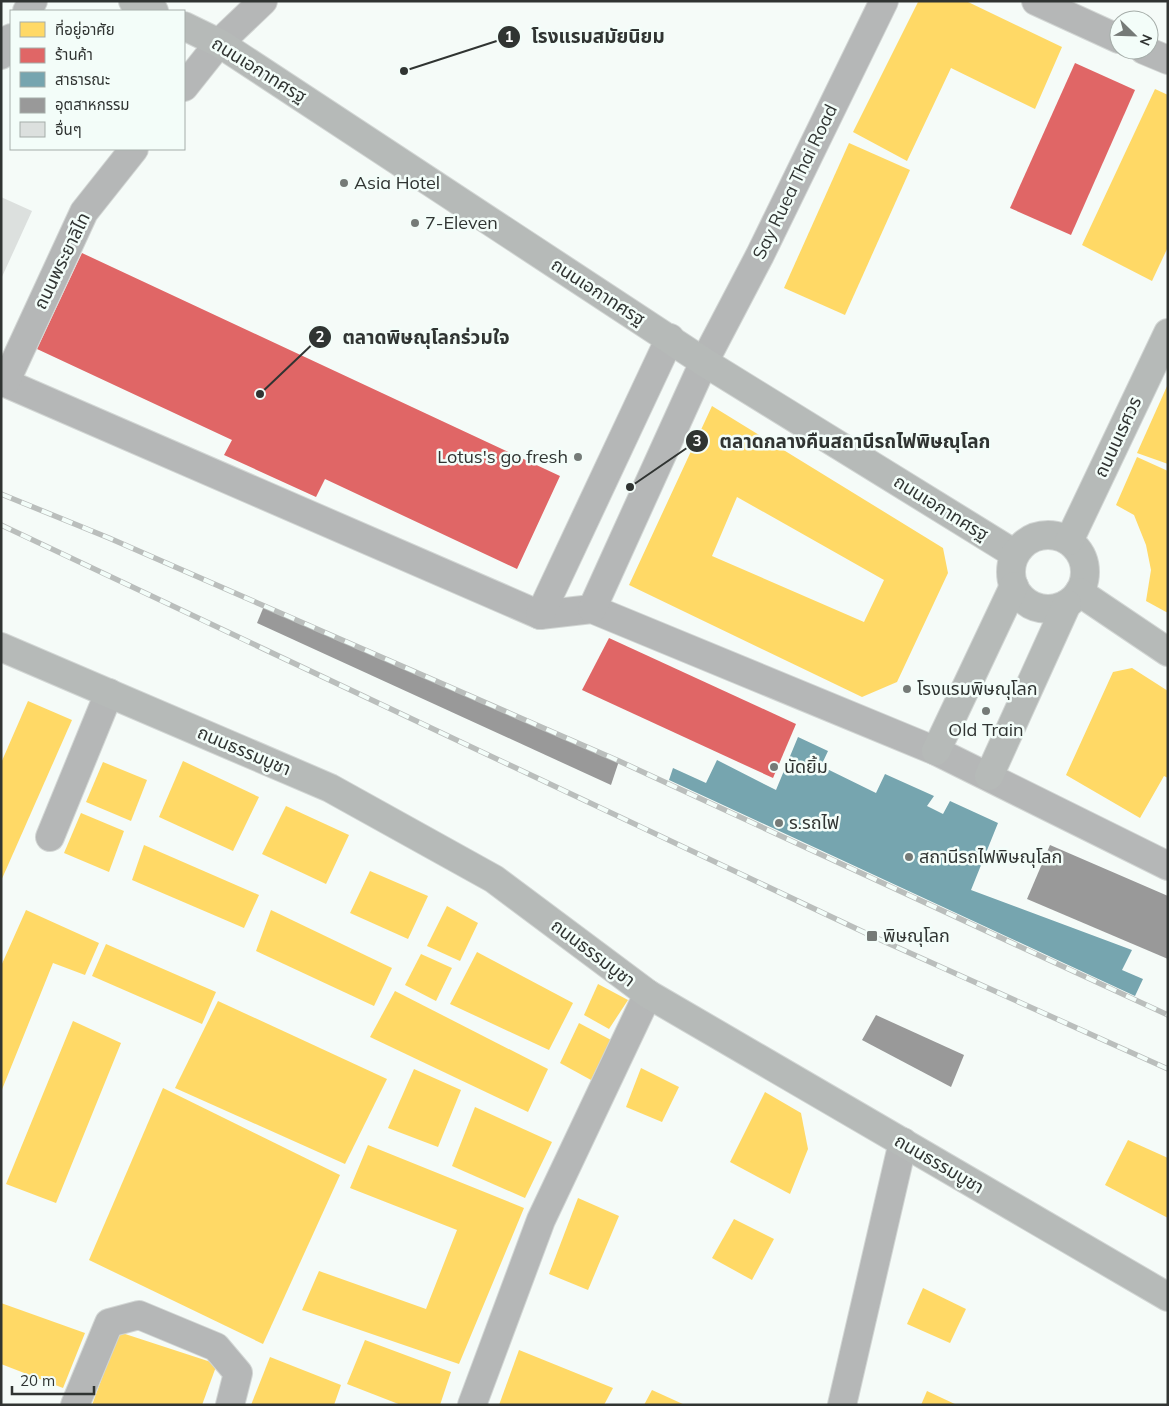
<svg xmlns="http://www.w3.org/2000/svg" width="1169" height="1406" font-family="Mulish,'Noto Sans Thai',sans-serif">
	<rect width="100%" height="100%" fill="#f5fbf8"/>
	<g fill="#ffd966" fill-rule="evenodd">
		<polygon points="966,1 1062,47 1035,109 951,68 907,161 853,132 918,2"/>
		<polygon points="1155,89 1168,95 1168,247 1152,281 1082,245"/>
		<polygon points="849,143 910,170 845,315 784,288"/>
		<polygon points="1168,384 1168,464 1137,453"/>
		<path d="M712 406 943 548 948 573 897 682 862 697 629 585ZM737 497 884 580 864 622 712 556Z"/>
		<polygon points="1137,457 1168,471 1168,613 1146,601 1151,570 1146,545 1134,515 1116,505"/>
		<polygon points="1132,668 1168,691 1168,778 1164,776 1140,818 1066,775 1113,672"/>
		<polygon points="28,701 72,720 1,881 1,763"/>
		<polygon points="183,761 259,797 233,851 159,817"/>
		<polygon points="103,762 147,780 131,821 86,802"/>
		<polygon points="286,806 349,835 326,884 262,854"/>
		<polygon points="81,813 124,831 109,872 64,853"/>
		<polygon points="144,845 259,895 244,928 132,880"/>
		<polygon points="370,871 428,896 408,939 350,913"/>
		<polygon points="447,906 478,923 460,961 427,946"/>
		<polygon points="26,910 99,943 85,975 53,963 1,1092 1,966"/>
		<polygon points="271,910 392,968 374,1006 256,951"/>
		<polygon points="106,944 216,992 202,1024 92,976"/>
		<polygon points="477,952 573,1003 549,1050 450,1004"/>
		<polygon points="421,954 452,968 436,1001 405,985"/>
		<polygon points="598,984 628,1000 609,1029 584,1015"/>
		<polygon points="395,991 548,1069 528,1112 370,1037"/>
		<polygon points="218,1001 387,1079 345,1164 175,1088"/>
		<polygon points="73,1021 121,1043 56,1203 6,1184"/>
		<polygon points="579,1023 611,1040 591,1080 560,1063"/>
		<polygon points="641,1068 679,1087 662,1122 626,1107"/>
		<polygon points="414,1069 461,1090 438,1147 388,1128"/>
		<polygon points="163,1088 340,1175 263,1344 89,1260"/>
		<polygon points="765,1092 801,1113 808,1149 790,1194 730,1162"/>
		<polygon points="475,1107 552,1142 525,1198 452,1166"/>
		<polygon points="1128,1140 1168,1158 1168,1218 1105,1185"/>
		<polygon points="368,1145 524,1208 459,1364 302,1310 319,1271 426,1309 457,1230 350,1188"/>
		<polygon points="578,1198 619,1216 588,1290 549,1274"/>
		<polygon points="734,1219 774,1239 752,1280 712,1258"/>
		<polygon points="923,1288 966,1309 950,1343 907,1324"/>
		<polygon points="1,1303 85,1333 63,1388 1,1364"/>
		<polygon points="119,1332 217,1364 202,1405 92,1405"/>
		<polygon points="365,1340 451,1372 440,1405 401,1405 347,1384"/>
		<polygon points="519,1350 613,1388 604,1405 499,1405"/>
		<polygon points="270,1357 341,1385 334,1405 251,1405"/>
		<polygon points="652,1390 685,1405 644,1405"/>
		<polygon points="927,1391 957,1405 921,1405"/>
	</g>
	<g fill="#e06666">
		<polygon points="1075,63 1135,90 1071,235 1010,208"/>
		<polygon points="82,253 560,476 517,569 325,479 316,497 224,455 232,440 37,349"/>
		<polygon points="609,638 796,724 773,778 582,690"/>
	</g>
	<polygon fill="#76a5af" points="798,737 828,751 821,766 876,793 885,774 934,796 927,806 943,814 950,801 998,823 971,890 1132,950 1122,970 1143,979 1135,996 669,780 673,768 706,783 717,760 776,790"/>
	<g fill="#999">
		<polygon points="264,606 619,761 611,785 257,623"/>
		<polygon points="1050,845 1168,896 1168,959 1027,899"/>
		<polygon points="876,1015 964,1055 951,1087 862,1040"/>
	</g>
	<polygon fill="#dce0de" points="1,197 32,211 1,279"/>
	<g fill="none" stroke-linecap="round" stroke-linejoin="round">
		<g stroke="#d2d6d4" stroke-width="30">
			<g id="minor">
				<polyline points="1036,1 1119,39"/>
				<polyline points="27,11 33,1"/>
				<polyline points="1144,50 1168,60"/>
				<polyline points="1,55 11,38"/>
				<polyline points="184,87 219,43 263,1"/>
				<polyline points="1,381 540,615 592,609 936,751 1168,866"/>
				<polyline points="5,383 84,212 134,149"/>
				<polyline points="592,609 704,362 760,255 884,1"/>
				<polyline points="540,615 670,338"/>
				<polyline points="50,837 109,693"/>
				<polyline points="75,1405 109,1323 139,1315 216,1347 238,1373 230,1405"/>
				<polyline points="472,1405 541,1220 648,994"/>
				<polyline points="842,1405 903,1142"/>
			</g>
		</g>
		<g stroke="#d2d6d4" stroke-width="30">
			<g id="major">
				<polyline points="133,1 154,11"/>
				<polyline points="184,26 219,43 704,362 1015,554"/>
				<circle cx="1048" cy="572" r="37"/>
				<polyline points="1069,541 1168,333"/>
				<polyline points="1079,592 1168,652"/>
				<polyline points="1,647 330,788 494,879 648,994 1168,1297"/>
				<polyline points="936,751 1014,586"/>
				<polyline points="989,776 1067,604"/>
			</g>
		</g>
		<use href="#minor" stroke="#b5b7b7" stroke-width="28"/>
		<use href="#major" stroke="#b6bab8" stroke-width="28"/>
		<g stroke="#babebc" stroke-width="5.5">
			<g id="rail">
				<polyline points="1,494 109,538 619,761 1168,1015"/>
				<polyline points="1,525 872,936 1168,1069"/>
			</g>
		</g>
		<use href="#rail" stroke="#f3fdf9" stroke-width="4" stroke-dasharray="11" stroke-linecap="butt"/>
	</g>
	<g fill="#757a77" stroke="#f3fdf9" stroke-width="2">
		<circle cx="344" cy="183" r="5"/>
		<circle cx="415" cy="223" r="5"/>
		<circle cx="578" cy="457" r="5"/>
		<circle cx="907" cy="689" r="5"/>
		<circle cx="986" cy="711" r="5"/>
		<circle cx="774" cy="767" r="5"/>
		<circle cx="779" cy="823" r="5"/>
		<circle cx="909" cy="857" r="5"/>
		<rect x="866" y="930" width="12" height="12" rx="2.5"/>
	</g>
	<g text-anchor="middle" stroke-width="5" stroke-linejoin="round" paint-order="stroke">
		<g font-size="18" fill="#303432" stroke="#f3fdf9">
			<text transform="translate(259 70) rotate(32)" y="6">ถนนเอกาทศรฐ</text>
			<text transform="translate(795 182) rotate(-64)" y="6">Say Ruea Thai Road</text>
			<text transform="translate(62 261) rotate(-64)" y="6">ถนนพระยาลิไท</text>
			<text transform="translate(598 292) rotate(33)" y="6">ถนนเอกาทศรฐ</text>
			<text transform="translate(1118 437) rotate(-65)" y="6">ถนนนเรศวร</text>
			<text transform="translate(941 508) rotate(32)" y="6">ถนนเอกาทศรฐ</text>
			<text transform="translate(244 751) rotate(23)" y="6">ถนนธรรมบูชา</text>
			<text transform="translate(593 953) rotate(37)" y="6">ถนนธรรมบูชา</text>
			<text transform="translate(939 1164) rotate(30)" y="6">ถนนธรรมบูชา</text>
		</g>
		<g font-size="18" fill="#303432" stroke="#f3fdf9" text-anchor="start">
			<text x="354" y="189">Asia Hotel</text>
			<text x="425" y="229">7-Eleven</text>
			<text x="568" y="463" text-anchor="end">Lotus's go fresh</text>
			<text x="917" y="695">โรงแรมพิษณุโลก</text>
			<text x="986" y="736" text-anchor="middle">Old Train</text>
			<text x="784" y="773">นัดยิ้ม</text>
			<text x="789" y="829">ร.รถไฟ</text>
			<text x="919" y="863">สถานีรถไฟพิษณุโลก</text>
			<text x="883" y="942">พิษณุโลก</text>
		</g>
	</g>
	<path fill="none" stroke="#303432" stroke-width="2" d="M404 71L509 37M260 394L320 337M630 487L697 441"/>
	<g fill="#303432" stroke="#f3fdf9" stroke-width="2">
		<circle cx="404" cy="71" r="5"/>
		<circle cx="260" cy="394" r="5"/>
		<circle cx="630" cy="487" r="5"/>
		<circle cx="509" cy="37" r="12"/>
		<circle cx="320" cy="337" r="12"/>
		<circle cx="697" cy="441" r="12"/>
	</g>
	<g font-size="15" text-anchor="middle" font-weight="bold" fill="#fff">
		<text x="509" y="42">1</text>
		<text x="320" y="342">2</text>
		<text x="697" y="446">3</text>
	</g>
	<g font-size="19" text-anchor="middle" font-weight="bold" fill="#303432" stroke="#f3fdf9" stroke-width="5" stroke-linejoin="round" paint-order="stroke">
		<text x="598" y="43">โรงแรมสมัยนิยม</text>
		<text x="426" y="344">ตลาดพิษณุโลกร่วมใจ</text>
		<text x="855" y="448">ตลาดกลางคืนสถานีรถไฟพิษณุโลก</text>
	</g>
	<rect width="1169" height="1406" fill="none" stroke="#303432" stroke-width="5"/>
	<rect x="10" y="10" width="175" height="140" fill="#f3fdf9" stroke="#a5ada9"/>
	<rect x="20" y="22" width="25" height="15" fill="#ffd966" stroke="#a5ada9"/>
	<text x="55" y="35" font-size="15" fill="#303432">ที่อยู่อาศัย</text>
	<rect x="20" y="48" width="25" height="15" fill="#e06666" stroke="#a5ada9"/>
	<text x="55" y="60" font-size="15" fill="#303432">ร้านค้า</text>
	<rect x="20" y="72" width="25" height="15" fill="#76a5af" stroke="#a5ada9"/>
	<text x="55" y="85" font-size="15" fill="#303432">สาธารณะ</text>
	<rect x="20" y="98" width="25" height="15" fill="#999999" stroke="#a5ada9"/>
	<text x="55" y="110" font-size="15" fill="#303432">อุตสาหกรรม</text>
	<rect x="20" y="122" width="25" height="15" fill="#dce0de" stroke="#a5ada9"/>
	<text x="55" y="135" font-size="15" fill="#303432">อื่นๆ</text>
	<g transform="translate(1134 35) rotate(113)"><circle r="24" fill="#f3fdf9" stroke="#a5ada9"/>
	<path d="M0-4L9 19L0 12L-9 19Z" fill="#757a77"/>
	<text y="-8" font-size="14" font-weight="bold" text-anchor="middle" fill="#303432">N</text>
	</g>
	<path d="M12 1386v8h82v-8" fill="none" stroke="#303432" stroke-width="2.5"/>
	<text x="20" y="1386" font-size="15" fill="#303432" stroke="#f3fdf9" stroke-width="4" paint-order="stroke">20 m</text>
</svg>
